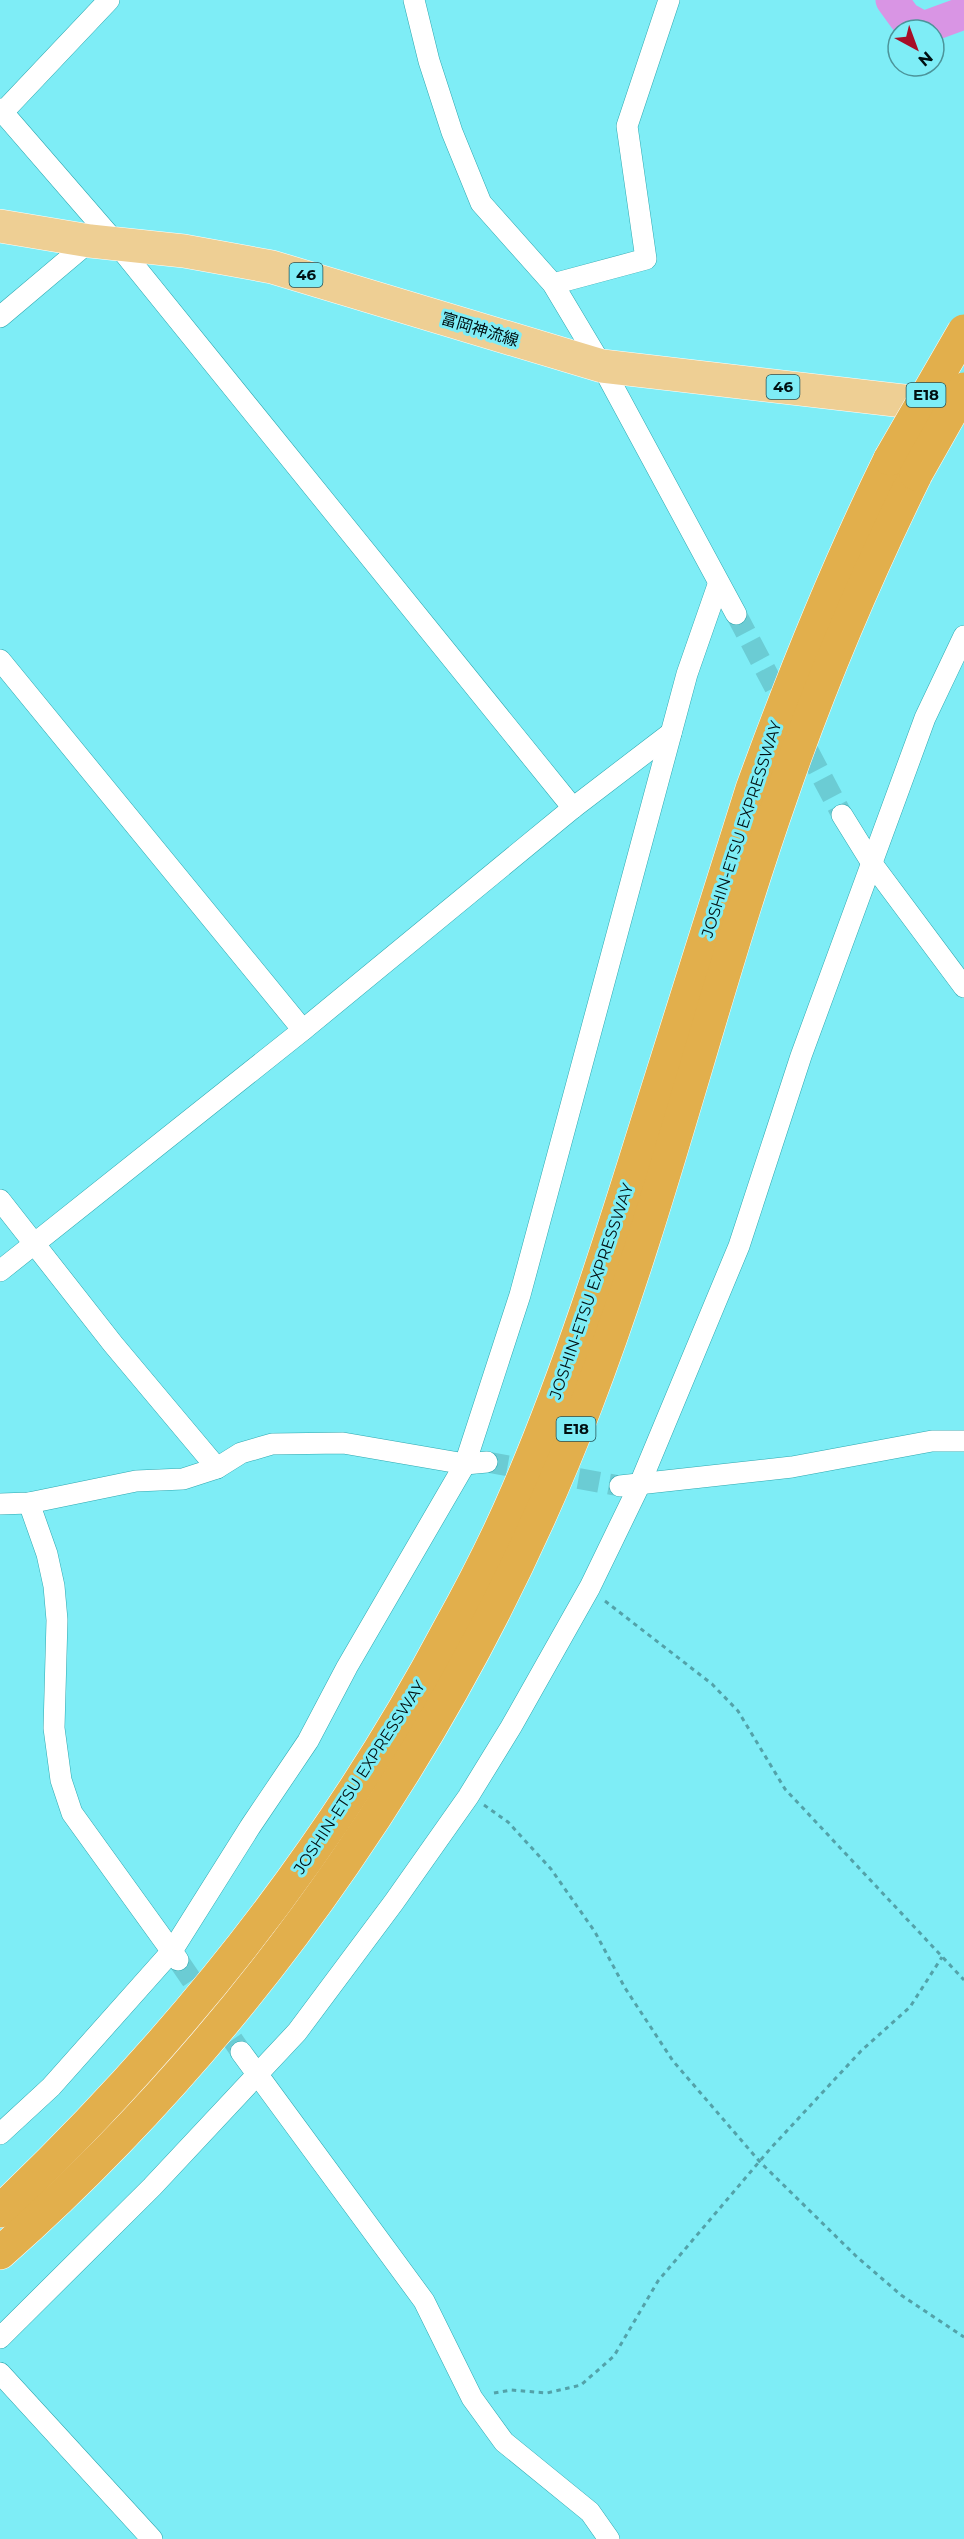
<svg xmlns="http://www.w3.org/2000/svg" width="964" height="2539" font-family="Montserrat,'Noto Sans JP',sans-serif">
	<rect width="100%" height="100%" fill="#7eedf6"/>
	<g fill="none" stroke-linecap="round" stroke-linejoin="round">
		<polyline stroke="#d995e4" stroke-width="33" points="892,0 905,18 923,28 964,13"/>
		<g stroke="#6bccd4" stroke-width="21" stroke-dasharray="21 10" stroke-linecap="butt">
			<polyline points="736,614 842,815"/>
			<polyline points="487,1462 620,1486"/>
			<polyline points="180,1963 241,2052"/>
		</g>
		<g stroke="#2da8b0" stroke-width="22">
			<g id="street">
				<polyline points="414,0 429,61 452,132 481,203 553,284 602,366 736,614"/>
				<polyline points="0,109 116,243 573,808"/>
				<polyline points="3,112 109,0"/>
				<polyline points="553,284 646,259 627,126 669,0"/>
				<polyline points="0,317 90,241"/>
				<polyline points="0,660 303,1030"/>
				<polyline points="842,815 873,865 964,987"/>
				<polyline points="0,1200 113,1344 217,1468"/>
				<polyline points="0,1271 303,1030 573,808 671,733"/>
				<polyline points="620,1486 792,1467 932,1441 964,1441"/>
				<polyline points="29,1503 47,1554 54,1586 57,1620 54,1728 61,1780 72,1813 178,1960"/>
				<polyline points="0,1504 29,1503 136,1481 183,1479 217,1468 241,1453 272,1444 343,1443 465,1464 487,1462"/>
				<polyline points="241,2052 424,2301 472,2398 504,2442 590,2512 609,2539"/>
				<polyline points="0,2134 51,2087 172,1951 250,1827 308,1741 347,1667 465,1464 520,1295 687,674 718,585"/>
				<polyline points="0,2338 152,2187 297,2032 394,1902 468,1797 511,1727 590,1587 639,1486 739,1246 801,1056 925,718 964,636"/>
				<polyline points="0,2373 152,2539"/>
			</g>
		</g>
		<g stroke="#fff" stroke-width="34">
			<polyline id="primary" points="0,226 90,241 184,251 272,267 602,366 947,406"/>
		</g>
		<g stroke="#fff" stroke-width="34">
			<g id="highway">
				<path d="M0 2211C179 2041 333 1848 449 1629 474 1584 498 1537 518 1490 569 1371 608 1248 646 1126 682 1013 717 901 752 789 793 676 837 567 890 459"/>
				<path d="M0 2253C258 2025 463 1726 586 1405 663 1205 711 996 782 794 820 684 865 578 916 474"/>
			</g>
		</g>
		<g stroke="#53a2a9" stroke-width="3" stroke-dasharray="4.5 4.5" stroke-linecap="butt">
			<polyline points="605,1601 712,1684 738,1711 785,1789 964,1980"/>
			<polyline points="484,1805 508,1822 551,1869 595,1932 625,1988 673,2061 760,2162 857,2257 901,2295 964,2337"/>
			<polyline points="494,2393 511,2390 547,2393 581,2385 614,2356 658,2281 770,2149 861,2051 910,2007 942,1957"/>
		</g>
		<use href="#street" stroke="#fff" stroke-width="21"/>
		<use href="#primary" stroke="#eecf94" stroke-width="33"/>
		<use href="#highway" stroke="#e2af4c" stroke-width="33"/>
		<g stroke="#fff" stroke-width="34" stroke-linecap="butt">
			<g id="highway-bridge">
				<polyline points="890,459 964,331"/>
				<polyline points="916,474 964,389"/>
			</g>
		</g>
		<use href="#highway-bridge" stroke="#e2af4c" stroke-width="33"/>
	</g>
	<g text-anchor="middle" stroke-width="6" stroke-linejoin="round" paint-order="stroke">
		<g fill="#7eedf6" stroke="#265256" stroke-width="1.5">
			<rect x="289.5" y="263" width="33" height="24" rx="4.5"/>
			<rect x="766.5" y="375" width="33" height="24" rx="4.5"/>
			<rect x="906.5" y="383" width="39" height="24" rx="4.5"/>
			<rect x="556.5" y="1417" width="39" height="24" rx="4.5"/>
		</g>
		<g font-size="15" font-weight="bold" fill="#000f11">
			<text x="306" y="280">46</text>
			<text x="783" y="392">46</text>
			<text x="926" y="400">E18</text>
			<text x="576" y="1434">E18</text>
		</g>
		<g font-size="16" fill="#000f11" stroke="#7eedf6">
			<text transform="translate(480 329) rotate(17)" y="6">富岡神流線</text>
			<text transform="translate(741 829) rotate(-72)" y="6">JOSHIN-ETSU EXPRESSWAY</text>
			<text transform="translate(591 1291) rotate(-71)" y="6">JOSHIN-ETSU EXPRESSWAY</text>
			<text transform="translate(359 1777) rotate(-57)" y="6">JOSHIN-ETSU EXPRESSWAY</text>
		</g>
	</g>
	<g transform="translate(916 48) rotate(139)"><circle r="28" fill="#7eedf6" stroke="#4c949a" stroke-width="1.5"/>
	<path d="M0-4.5L10 22L0 15L-10 22Z" fill="#a70e27"/>
	<text y="-9" font-size="16" font-weight="bold" text-anchor="middle" fill="#000f11">N</text>
	</g>
</svg>
